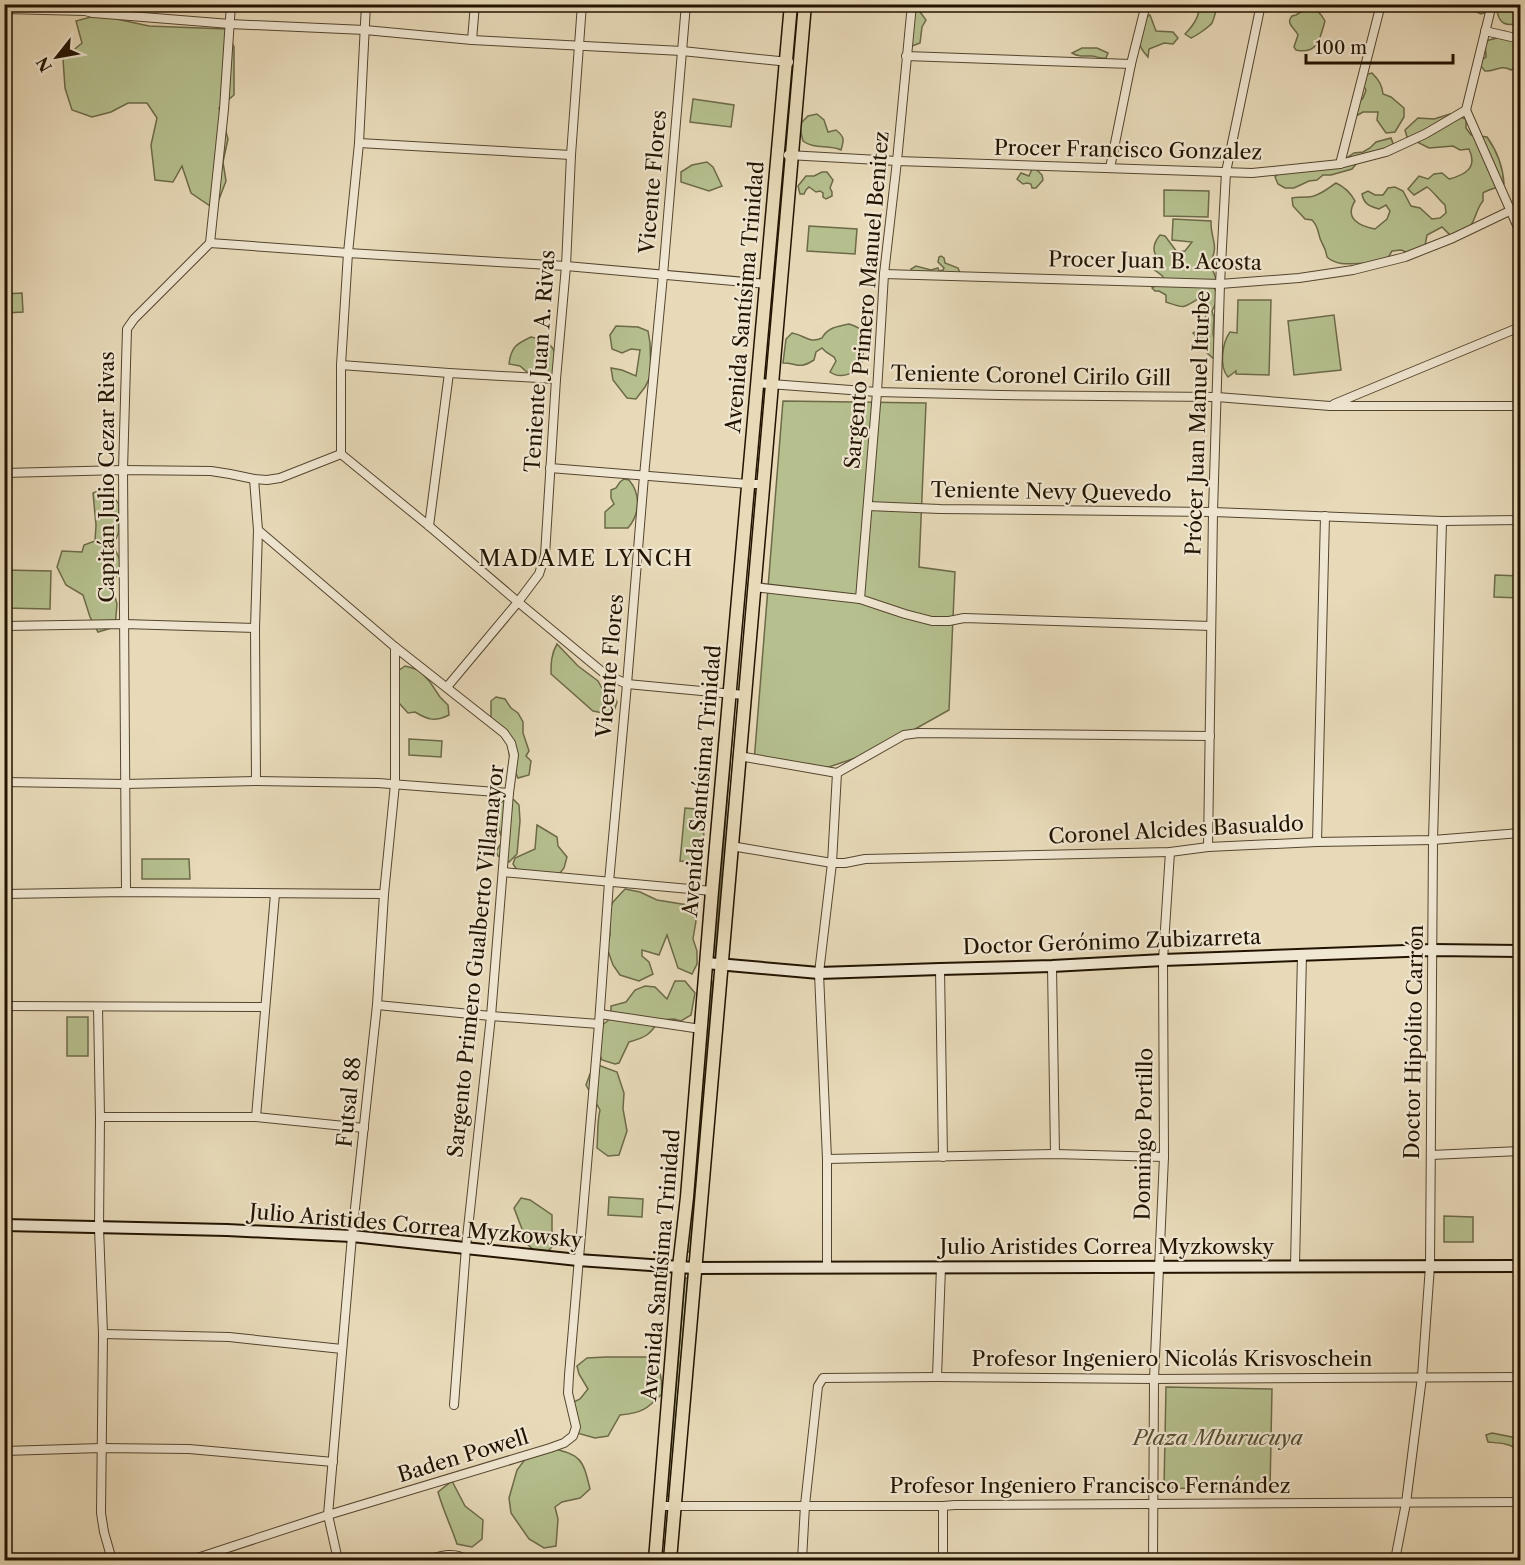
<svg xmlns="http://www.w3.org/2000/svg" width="1525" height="1565" font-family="'Libre Caslon Text',serif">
	<rect width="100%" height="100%" fill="#e8dab9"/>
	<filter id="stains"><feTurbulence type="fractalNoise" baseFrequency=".00333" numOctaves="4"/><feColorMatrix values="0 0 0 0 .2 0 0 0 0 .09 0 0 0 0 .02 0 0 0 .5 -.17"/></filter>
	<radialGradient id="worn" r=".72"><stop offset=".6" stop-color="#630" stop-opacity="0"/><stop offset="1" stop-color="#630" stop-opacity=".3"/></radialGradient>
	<g fill="#b6c08f" stroke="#6c6a48" stroke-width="1.5">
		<polygon points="912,5 916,5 915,5 926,20 922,27 920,43 912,46 908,40"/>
		<path d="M1199 5H1228L1226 9 1217 8C1215 13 1214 19 1212 23 1209 27 1196 36 1191 38L1185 34C1193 26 1200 15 1199 5Z"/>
		<path d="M1472 5 1495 6 1496 5H1520V14L1518 23C1506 27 1499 23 1497 11L1493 10 1481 14 1474 11 1472 7Z"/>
		<path d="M1310 6C1317 8 1321 14 1325 21 1320 38 1318 55 1296 50L1294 47 1298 35C1295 28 1285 24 1292 16L1296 15Z"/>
		<polygon points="98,15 149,26 226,29 234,47 234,95 219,108 228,139 223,162 226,181 218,202 210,206 191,193 182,166 173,182 155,180 151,145 157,118 147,103 128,103 111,112 92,117 72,110 65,88 63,59 82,43 76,21"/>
		<path d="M1150 15 1156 31 1173 32 1178 38 1173 44 1164 43 1149 49 1148 57C1134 42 1139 36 1144 18Z"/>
		<path d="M1505 31 1512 36 1520 39V63L1511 70C1501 64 1494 72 1485 71L1480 65 1479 61 1486 57 1485 43 1489 40 1497 38 1502 32Z"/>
		<path d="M1082 48H1097L1108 53 1106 58C1099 59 1097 56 1091 56 1083 56 1079 57 1072 53Z"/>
		<path d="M1372 73C1379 80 1382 85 1383 94L1391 97 1404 108V117L1395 132 1386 133 1377 120 1378 112H1363L1356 116 1351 110 1363 98 1366 90 1362 83 1364 75Z"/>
		<polygon points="693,99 734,105 731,127 690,122"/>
		<path d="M817 114 824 120 828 132 836 130C845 137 844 140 841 150 829 144 814 150 803 141L799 125 808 116Z"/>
		<path d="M1450 114 1466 119V128L1471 135 1487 137C1497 151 1503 166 1504 184 1497 189 1490 188 1483 193V201C1475 210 1476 223 1466 231 1463 234 1457 236 1453 238L1442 227 1427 235 1424 251 1409 253 1401 250 1392 251 1383 266C1366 258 1342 271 1327 257 1326 250 1325 248 1322 243 1317 234 1320 228 1312 220L1305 219 1293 206 1292 198C1298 197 1302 197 1308 197 1318 197 1328 188 1336 183 1345 187 1350 192 1355 201 1344 218 1359 226 1375 229L1387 219 1390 211 1386 205 1379 209C1369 206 1364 204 1362 194L1368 191 1375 195H1383L1388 188 1395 187 1403 191 1411 206 1420 208 1432 219 1440 218 1446 213 1445 205C1438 199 1434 192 1427 187L1414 195 1408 189 1419 176 1428 179 1434 174 1442 173 1449 179C1465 175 1478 168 1469 149L1460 150 1453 146 1429 148 1407 137 1405 130 1418 118 1434 119Z"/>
		<polygon points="1391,138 1394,146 1382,156 1374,159 1365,159 1357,163 1352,169 1331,175 1323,175 1317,180 1309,181 1294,188 1285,188 1278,184 1275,177 1280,171 1342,161 1354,153 1363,152 1370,148 1376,142"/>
		<polygon points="707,162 713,167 722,186 709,191 681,182 681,172 692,165"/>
		<polygon points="1032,169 1036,169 1042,175 1043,180 1036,188 1032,188 1031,184 1027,183 1023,184 1017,179 1021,173 1029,176"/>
		<polygon points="822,172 827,172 833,180 830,188 832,192 832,196 826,199 823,197 823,193 820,191 816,192 809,187 806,190 804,194 800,194 798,186 806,176 814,176"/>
		<polygon points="1164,190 1209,191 1208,217 1164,216"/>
		<path d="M1173 219 1211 221C1210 238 1220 246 1210 262L1216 279 1214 287 1217 295 1216 303 1212 311 1214 318 1213 334 1218 350 1213 358 1207 353 1204 345 1193 333 1200 330 1202 327V323L1206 316 1203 301 1198 299C1182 309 1184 308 1166 302V295L1159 291H1155L1152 288 1165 280C1160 271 1156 273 1151 267L1156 256C1152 249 1155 241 1160 235L1165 236 1177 252 1185 251 1192 242 1172 240Z"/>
		<polygon points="809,226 857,229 855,254 807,251"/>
		<polygon points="941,256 944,258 945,263 958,268 960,273 912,272 911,269 916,266 931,270 938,268 939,271 943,270 944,268 938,262 939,257"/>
		<polygon points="22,293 23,312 5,313 5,294"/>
		<path d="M1238 300H1271L1269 375 1236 374V371L1228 377C1219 367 1222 343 1230 332L1237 333Z"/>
		<polygon points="1334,315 1341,370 1294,375 1288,321"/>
		<path d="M849 324C866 329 864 334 863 349 863 350 863 358 863 358 861 373 841 380 830 372L836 361 834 357 826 352 822 348 816 352 814 360C798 370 798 363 783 363L786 339 792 333C805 335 809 344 822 338 828 327 837 327 849 324Z"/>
		<polygon points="616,326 638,327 648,331 650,343 651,375 645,387 636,399 627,398 613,380 611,368 622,370 636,376 640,350 631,349 622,353 612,349 610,335"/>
		<path d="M531 337C550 341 552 345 560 362L554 375H542L527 372 520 366 509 364C511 347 516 344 531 337Z"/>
		<polygon points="783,401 926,403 919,567 955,572 949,710 876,751 820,770 754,762"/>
		<path d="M624 479 629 480C641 494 640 514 628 528H605V512L614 504 611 498V490L616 488 620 482Z"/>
		<polygon points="106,488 119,504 119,532 113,545 122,564 112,585 117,604 115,627 98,632 90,617 83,595 66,585 57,567 62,551 82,552 84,545 95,541 96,525 93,493"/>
		<polygon points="5,570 51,571 50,609 5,608"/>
		<polygon points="1495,575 1520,576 1520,598 1494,597"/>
		<path d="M557 644 578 666 598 681 603 690 614 694 617 702 613 715 593 711 551 674C551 664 551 654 557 644Z"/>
		<path d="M405 666 419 670 430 682 440 697 448 705 449 715C435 722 428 720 415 712L408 713 399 703 393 689 398 671Z"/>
		<polygon points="496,697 505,699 511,708 518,713 523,722 523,733 529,751 526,756 531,761 529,775 518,778 510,760 507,735 491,719 491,701"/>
		<polygon points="734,713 715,957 713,958 732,714"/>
		<polygon points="409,739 442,741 441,757 409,755"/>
		<path d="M508 798 514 800 519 805 520 821 517 854 509 862 498 856 496 851C506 837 502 842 499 829 497 821 499 811 500 803Z"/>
		<polygon points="685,808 706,810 701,863 680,861"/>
		<polygon points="537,825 557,837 558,846 567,857 564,868 556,878 519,873 513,864 515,858 535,849"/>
		<polygon points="142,859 189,859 190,879 142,879"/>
		<polygon points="625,889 640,892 657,900 694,906 696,921 693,939 697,951 697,964 692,974 678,968 667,935 659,955 642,950 642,956 649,962 653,974 639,981 620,975 613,965 607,948 610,935 609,911 613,902"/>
		<path d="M675 981H685L695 993 691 1015 681 1021 674 1019 660 1020C649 1035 647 1037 629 1042L619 1063 615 1064 602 1060 598 1050 599 1028 611 1018V1006L626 1002 635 990 645 986 655 987 667 999Z"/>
		<polygon points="710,981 712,981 713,982 690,1251 689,1252 687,1251"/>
		<rect x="67" y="1017" width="21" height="39"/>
		<path d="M598 1065 617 1072 624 1093 623 1109 627 1131 619 1155 608 1156 597 1148C598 1135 597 1122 600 1110L586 1085 590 1074Z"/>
		<polygon points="609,1197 643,1199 642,1217 608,1215"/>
		<polygon points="521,1198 530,1200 552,1215 552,1247 546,1253 536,1252 518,1236 522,1229 514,1208"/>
		<polygon points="1444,1216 1473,1217 1473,1242 1444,1242"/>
		<polygon points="686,1278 688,1279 670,1496 669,1497 667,1496 685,1279"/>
		<path d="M606 1357H650C661 1370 662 1377 662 1394 647 1409 642 1413 620 1415L608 1436 595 1438 577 1433 570 1404 580 1399 588 1389 579 1374 577 1366 587 1358Z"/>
		<polygon points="1166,1387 1272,1389 1270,1490 1164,1488"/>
		<path d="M1492 1433 1517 1438 1520 1441V1449L1518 1450C1510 1443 1498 1443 1488 1442L1486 1435Z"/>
		<path d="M551 1448C581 1455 583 1459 590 1489L580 1498 562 1502 555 1507 558 1519 556 1546 544 1548 529 1539 511 1513 509 1498 517 1470 526 1458Z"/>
		<path d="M452 1481 465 1506 483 1520 482 1539 472 1547 457 1544C451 1526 443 1510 438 1492Z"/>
	</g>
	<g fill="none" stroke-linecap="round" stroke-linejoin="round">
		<g stroke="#54452e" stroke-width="10">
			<g id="street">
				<polyline points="4,9 85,11 93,13 230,24 365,30 472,40 682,51 789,62"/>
				<polyline points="1485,31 1520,39"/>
				<polyline points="472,40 475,4"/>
				<polyline points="906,56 1131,64"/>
				<polyline points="1466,110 1520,232"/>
				<polyline points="1466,110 1492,4"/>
				<polyline points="359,143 571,155"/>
				<polyline points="788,155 897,161 1252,173 1340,164 1386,152 1425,134 1466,110"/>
				<polyline points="1340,164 1381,4"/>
				<polyline points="1110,168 1131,64 1146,4"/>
				<polyline points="210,243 348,253 566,266 768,284"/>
				<polyline points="884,274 1220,284 1299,278 1353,270 1405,257 1453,238 1520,206"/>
				<polyline points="341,365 449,373 556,379"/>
				<polyline points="757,383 877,392 1000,395 1217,397 1330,406 1520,406"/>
				<polyline points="1334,404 1520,327"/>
				<polyline points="341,454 429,526 518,602 605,674 627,684 744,695"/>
				<polyline points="341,454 341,365 348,253 359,143 366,4"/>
				<polyline points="550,468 748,484 763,484"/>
				<polyline points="4,473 123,470 211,471 230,474 254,479 267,480 280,478 341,454"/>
				<polyline points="254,479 258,530 255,628 256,781"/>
				<polyline points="868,506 940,509 1213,512 1442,521 1520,520"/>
				<polyline points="429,526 449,373"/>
				<polyline points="258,530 395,647 504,733 511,743 514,755 509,793 491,1016 466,1247 454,1405"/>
				<polyline points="754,587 860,599 905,614 932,621 949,621 964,618 1211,626"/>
				<polyline points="860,599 877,392 884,274 897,161 912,4"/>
				<polyline points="4,626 124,624 255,628"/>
				<polyline points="447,687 518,602 539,574 545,555 556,379 566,266 571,155 582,4"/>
				<polyline points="739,756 837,773"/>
				<polyline points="4,782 125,784 256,781 378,783 509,793"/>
				<polyline points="1317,842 1325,516"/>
				<polyline points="731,846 832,863 845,863 865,859 1170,852 1208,847 1317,842 1433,840 1520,833"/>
				<polyline points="1208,847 1213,512 1220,284 1226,172 1261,4"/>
				<polyline points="503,872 712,891"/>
				<polyline points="126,892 123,470 127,329 134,319 210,243 224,109 231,4"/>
				<polyline points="4,894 126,892 384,894"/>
				<polyline points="1052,966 1055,1154"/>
				<polyline points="940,969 943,1157"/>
				<polyline points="377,1005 491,1016 599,1024"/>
				<polyline points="4,1006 265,1007"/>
				<polyline points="98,1007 100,1117 99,1228 103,1334 101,1513 104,1532 112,1560"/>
				<polyline points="600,1014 701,1029"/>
				<polyline points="100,1117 256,1117 364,1128"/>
				<polyline points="256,1117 275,894"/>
				<polyline points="1431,1155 1520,1151"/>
				<polyline points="827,1159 1055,1154 1164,1157"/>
				<polyline points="1295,1265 1302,954"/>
				<polyline points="827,1267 827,1159 819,973 832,863 837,773 904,735 919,733 1210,736"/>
				<polyline points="103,1334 229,1337 342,1349"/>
				<polyline points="937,1377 941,1267"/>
				<polyline points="4,1451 101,1448 189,1449 333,1462"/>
				<polyline points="660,1506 943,1506 955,1505 1520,1502"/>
				<polyline points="191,1560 328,1515 550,1448 564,1443 573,1436 576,1427 568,1393 569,1375 599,1024 609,882 627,684 644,476 663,275 686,4"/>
				<polyline points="338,1560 328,1515 352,1236 377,1005 384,894 395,784 395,647"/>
				<path d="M427 1560C440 1556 455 1551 466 1560"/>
				<polyline points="802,1560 805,1505 818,1386 823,1378 937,1377 1154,1379 1520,1377"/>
				<polyline points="943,1560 943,1506"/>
				<polyline points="1153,1560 1154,1379 1164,1157 1163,960 1170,852"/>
				<polyline points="1395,1560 1406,1503 1422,1377 1430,1266 1433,840 1442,521"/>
			</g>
		</g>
		<g stroke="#221300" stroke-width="14">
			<g id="secondary">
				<polyline points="706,963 819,973 940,969 1052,966 1163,960 1433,950 1520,951"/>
				<polyline points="4,1225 227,1230 352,1236 578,1260 694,1268 1520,1266"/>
			</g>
		</g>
		<g stroke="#221300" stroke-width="15">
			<g id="primary">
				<polyline points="655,1560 679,1267 687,1197 712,891 791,4"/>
				<polyline points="670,1560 805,4"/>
			</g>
		</g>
		<use href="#street" stroke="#f0e7d2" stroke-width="8"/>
		<use href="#secondary" stroke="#f0e7d2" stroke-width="10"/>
		<use href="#primary" stroke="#e8dab9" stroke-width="12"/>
	</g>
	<g text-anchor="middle" stroke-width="4.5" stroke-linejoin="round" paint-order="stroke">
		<g font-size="21" fill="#221300" stroke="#f0e7d2">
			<text transform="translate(1128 150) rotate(1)" y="7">Procer Francisco Gonzalez</text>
			<text transform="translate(653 182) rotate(-85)" y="7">Vicente Flores</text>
			<text transform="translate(1155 261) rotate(1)" y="7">Procer Juan B. Acosta</text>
			<text transform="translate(745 297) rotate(-85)" y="7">Avenida Santísima Trinidad</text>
			<text transform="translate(867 300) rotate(-85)" y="7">Sargento Primero Manuel Benitez</text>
			<text transform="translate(540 361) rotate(-86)" y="7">Teniente Juan A. Rivas</text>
			<text transform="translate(1031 376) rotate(1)" y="7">Teniente Coronel Cirilo Gill</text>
			<text transform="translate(1198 423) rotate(-88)" y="7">Prócer Juan Manuel Iturbe</text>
			<text transform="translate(107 477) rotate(-90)" y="7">Capitán Julio Cezar Rivas</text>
			<text transform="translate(1051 492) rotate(1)" y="7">Teniente Nevy Quevedo</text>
			<text transform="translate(610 666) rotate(-85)" y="7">Vicente Flores</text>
			<text transform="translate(702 781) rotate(-85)" y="7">Avenida Santísima Trinidad</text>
			<text transform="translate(1176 830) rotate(-3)" y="7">Coronel Alcides Basualdo</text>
			<text transform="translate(1112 942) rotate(-2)" y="7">Doctor Gerónimo Zubizarreta</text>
			<text transform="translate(476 961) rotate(-84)" y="7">Sargento Primero Gualberto Villamayor</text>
			<text transform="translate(1414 1042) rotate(-89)" y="7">Doctor Hipólito Carrón</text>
			<text transform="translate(349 1102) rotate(-84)" y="7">Futsal 88</text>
			<text transform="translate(1144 1134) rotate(-89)" y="7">Domingo Portillo</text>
			<text transform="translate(416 1226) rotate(5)" y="7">Julio Aristides Correa Myzkowsky</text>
			<text x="1107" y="1254">Julio Aristides Correa Myzkowsky</text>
			<text transform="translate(661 1265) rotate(-85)" y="7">Avenida Santísima Trinidad</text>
			<text x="1172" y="1366">Profesor Ingeniero Nicolás Krisvoschein</text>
			<text transform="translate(463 1456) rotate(-17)" y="7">Baden Powell</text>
			<text x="1090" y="1493">Profesor Ingeniero Francisco Fernández</text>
		</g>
		<g font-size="21" font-style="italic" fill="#565032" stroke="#f0e7d2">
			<text x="1218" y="1445">Plaza Mburucuya</text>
		</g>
		<g font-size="22" letter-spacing="1.5" fill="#221300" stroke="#f0e7d2">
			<text x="586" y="566">MADAME LYNCH</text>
		</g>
	</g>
	<rect width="1525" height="1565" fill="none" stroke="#e8dab9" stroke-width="24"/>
	<rect x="6" y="6" width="1513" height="1553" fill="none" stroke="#221300" stroke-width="3"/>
	<rect x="12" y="12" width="1501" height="1541" fill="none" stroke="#221300" stroke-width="1.5"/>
	<g transform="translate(57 57) rotate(239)" stroke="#f0e7d2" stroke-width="4.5" paint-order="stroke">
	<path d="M0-4.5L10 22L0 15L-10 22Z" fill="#221300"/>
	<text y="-9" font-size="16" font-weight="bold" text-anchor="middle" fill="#221300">N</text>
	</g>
	<path d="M1306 54v9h147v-9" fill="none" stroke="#221300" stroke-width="3"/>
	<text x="1315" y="54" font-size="18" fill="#221300" stroke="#f0e7d2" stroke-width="4.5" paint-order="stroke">100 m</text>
	<rect width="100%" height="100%" filter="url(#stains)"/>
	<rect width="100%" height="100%" fill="url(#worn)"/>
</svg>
